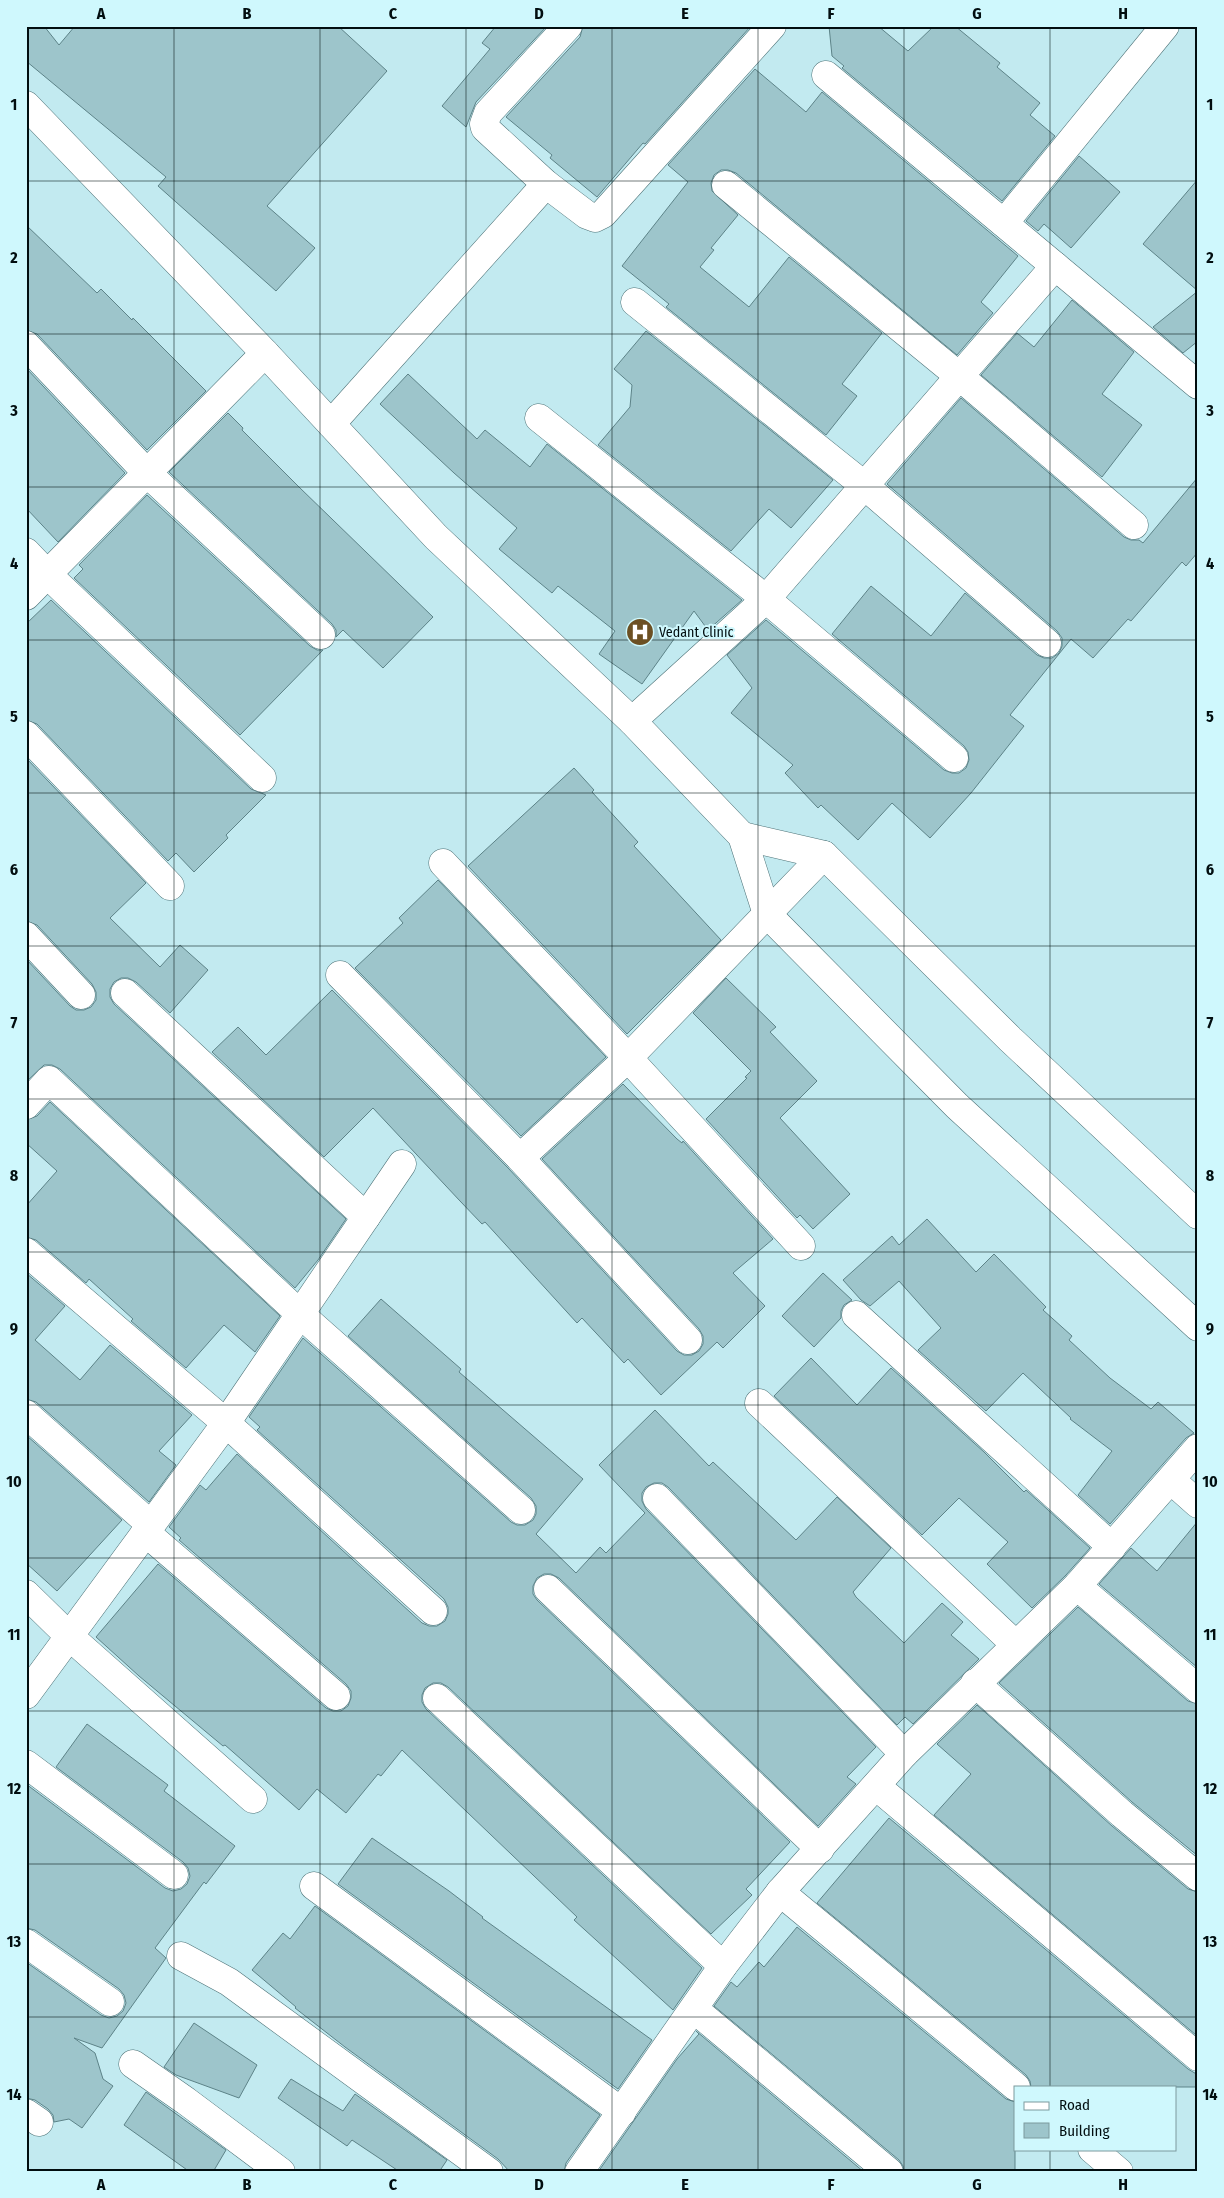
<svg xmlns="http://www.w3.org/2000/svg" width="1224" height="2198" font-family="'Fira Sans Condensed',sans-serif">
	<rect width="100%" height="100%" fill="#c2eaf0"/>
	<g fill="#9dc5cb" stroke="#5d8388">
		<polygon points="26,26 44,26 59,45 75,26 338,26 387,71 267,206 315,248 276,291 158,186 166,177 26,61"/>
		<polygon points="496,26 547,26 476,102 466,127 442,106 490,49 482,43"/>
		<polygon points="583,26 751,26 645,144 643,143 597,197 550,158 552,155 506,117 580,37"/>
		<polygon points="829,26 878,26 908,51 934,26 955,26 1000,63 997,67 1040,103 1030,115 1055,136 1002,201 842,68 844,66 832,56"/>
		<polygon points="755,69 806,112 822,92 1018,256 981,302 993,313 957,355 736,173 728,170 721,170 714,175 711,183 712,191 738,215 711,248 714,250 700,267 749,307 789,257 882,333 842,384 857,396 826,435 666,307 669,304 622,266 688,182 668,165"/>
		<polygon points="1079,156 1120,192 1071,248 1044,224 1038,231 1026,221"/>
		<polygon points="1198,179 1198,341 1183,353 1153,327 1198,291 1143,244"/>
		<polygon points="26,225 97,293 101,289 132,320 133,318 206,391 147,450 37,334 26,330"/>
		<polygon points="1072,300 1134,352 1102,394 1142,425 1102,477 981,375 1017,333 1034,347"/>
		<polygon points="646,331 833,480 791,528 769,509 731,551 598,445 630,407 632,385 614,369"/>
		<polygon points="26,368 125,473 58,542 26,508"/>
		<polygon points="408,374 477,439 485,430 530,467 547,444 742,600 708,630 694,611 642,684 599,654 615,631 558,586 552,593 499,549 517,528 454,473 380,404"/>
		<polygon points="961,398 1124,537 1131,540 1139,540 1143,543 1198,477 1198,552 1186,566 1182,562 1131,621 1128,619 1093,658 1071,639 1010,715 1024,726 971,793 930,838 892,803 858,840 821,805 818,808 785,773 793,765 731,713 752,688 727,655 766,620 944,770 952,773 959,773 966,768 969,760 968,752 964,746 832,634 871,586 931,636 965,593 1037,655 1044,658 1052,658 1059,653 1062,646 1062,638 1057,631 887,484"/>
		<polygon points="228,413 243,428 242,430 299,487 433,617 383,668 343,630 336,637 336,630 332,624 169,472"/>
		<polygon points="147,495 310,646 317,650 323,650 240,735 74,578 83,569 79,565"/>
		<polygon points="51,600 251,789 266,795 226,835 228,838 194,872 176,853 168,861 37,724 26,720 26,624"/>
		<polygon points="26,758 146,883 110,918 160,967 180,945 208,970 170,1013 136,982 128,978 121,978 114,982 110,989 110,997 114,1004 346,1219 318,1260 295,1288 60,1069 52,1065 44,1065 26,1082 26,959 70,1006 76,1010 84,1010 91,1007 96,1000 96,992 92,984 37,925 26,921"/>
		<polygon points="574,768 594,790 592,792 638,842 634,846 721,940 627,1034 468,866"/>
		<polygon points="438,880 606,1057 521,1136 355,968 403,923 399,918"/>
		<polygon points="726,978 776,1027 770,1032 817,1081 780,1118 850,1194 813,1229 800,1215 797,1218 706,1119 747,1078 745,1077 751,1071 693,1013"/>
		<polygon points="332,990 509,1169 677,1351 684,1355 692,1355 699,1351 703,1344 703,1336 699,1329 542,1159 623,1084 677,1139 682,1143 683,1141 773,1239 733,1273 765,1306 723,1348 717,1342 661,1395 628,1359 624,1363 582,1318 577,1323 485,1222 482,1224 460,1201 373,1108 324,1157 212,1052 238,1027 266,1055"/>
		<polygon points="50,1102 280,1316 255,1352 224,1325 186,1368 131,1321 133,1319 89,1279 86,1283 36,1240 26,1237 26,1206 57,1171 26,1143 26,1120 37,1116"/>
		<polygon points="927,1219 976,1272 994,1254 1046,1307 1043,1310 1072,1336 1069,1340 1110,1378 1151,1409 1158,1402 1194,1433 1186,1438 1110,1524 1078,1495 1112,1451 1070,1419 1071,1418 1023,1373 986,1411 918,1350 941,1328 899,1281 870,1306 861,1300 843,1280 892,1236 899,1245"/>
		<polygon points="26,1273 65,1306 35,1340 80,1380 110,1345 192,1415 159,1451 176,1465 149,1502 36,1402 26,1399"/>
		<polygon points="823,1273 852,1300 844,1305 841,1311 841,1318 814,1347 782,1316"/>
		<polygon points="381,1299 461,1369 459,1372 583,1479 536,1534 576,1573 600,1547 606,1553 645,1513 599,1465 655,1410 709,1466 713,1462 796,1540 837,1497 891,1548 853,1592 856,1597 904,1643 942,1603 963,1622 951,1635 979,1659 913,1724 905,1717 897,1725 668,1487 662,1483 654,1483 646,1487 642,1493 642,1501 646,1509 876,1747 847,1777 856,1784 818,1826 559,1578 551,1574 544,1574 537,1578 533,1586 533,1594 537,1600 790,1842 746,1889 752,1895 711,1934 448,1687 441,1683 433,1683 425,1688 422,1695 422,1702 426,1709 702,1968 673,2010 574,1920 577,1917 402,1750 381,1776 378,1774 346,1813 317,1789 299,1810 225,1745 223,1746 139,1676 96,1637 158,1564 326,1708 333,1711 341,1711 348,1706 351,1698 351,1691 346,1684 179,1540 181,1538 169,1527 200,1485 206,1490 237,1454 422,1623 429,1626 437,1626 445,1621 448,1614 448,1607 444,1599 257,1430 260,1427 249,1417 303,1338 511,1522 517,1525 525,1525 533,1520 536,1514 536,1506 531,1498 348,1336"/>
		<polygon points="811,1358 857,1405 891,1368 984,1452 1024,1492 1026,1490 1090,1548 1066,1575 1032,1608 987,1564 1008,1542 959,1498 922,1535 774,1396"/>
		<polygon points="26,1435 122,1520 57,1591 26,1563"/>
		<polygon points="1198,1521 1198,1668 1099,1584 1131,1548 1157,1571"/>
		<polygon points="1078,1607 1188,1701 1198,1704 1198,1856 1132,1802 999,1683"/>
		<polygon points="977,1705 1112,1826 1188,1889 1198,1892 1198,2032 1196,2035 934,1815 971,1774 937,1744"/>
		<polygon points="87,1724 168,1785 164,1791 235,1846 206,1884 204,1882 155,1948 166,1958 102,2048 74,2038 95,2053 103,2079 113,2086 82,2128 69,2119 54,2122 53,2115 48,2109 35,2100 26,2098 26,1962 101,2015 109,2018 117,2016 123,2011 126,2003 124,1995 119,1989 35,1930 26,1928 26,1784 165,1888 173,1891 181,1889 187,1884 190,1876 188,1868 183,1862 56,1767"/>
		<polygon points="889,1818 1188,2069 1198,2075 1198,2087 1031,2087 1030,2081 1026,2075 817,1903"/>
		<polygon points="372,1838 449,1891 483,1917 482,1918 652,2040 618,2089 338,1884"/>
		<polygon points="315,1906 600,2115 566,2163 564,2172 510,2172 498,2159 345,2047 295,2008 296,2007 252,1970 283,1933 290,1939"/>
		<polygon points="797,1927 1006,2099 1015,2102 1015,2172 904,2172 903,2166 899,2160 714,2006 731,1982 737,1987 759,1962 764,1967"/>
		<polygon points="194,2023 257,2065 239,2098 176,2075 164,2067"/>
		<polygon points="696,2031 864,2172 598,2172 677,2059 699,2034"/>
		<polygon points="291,2079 343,2111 355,2094 447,2160 439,2172 400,2172 352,2140 347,2146 278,2098"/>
		<polygon points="146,2092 226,2150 213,2172 190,2172 124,2125"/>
	</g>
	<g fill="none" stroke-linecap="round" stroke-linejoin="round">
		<g stroke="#4d7277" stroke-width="29">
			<g id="minor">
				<polyline points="26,105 265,353 436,537 632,721 742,836 767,914 957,1106 1198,1327"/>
				<polyline points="546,184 485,128 484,124 488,113 568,26"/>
				<polyline points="726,185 959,376 1134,525"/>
				<polyline points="1004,223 1165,26"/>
				<polyline points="1055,266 1198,385"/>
				<polyline points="635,302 865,486 1047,643"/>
				<polyline points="26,345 147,473 321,635"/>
				<polyline points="539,418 766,599 954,758"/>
				<polyline points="331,424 546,184 587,215 595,218 603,214 772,26"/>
				<polyline points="26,552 48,575 262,778"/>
				<polyline points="26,596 265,353"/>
				<polyline points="632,721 766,599 1055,266 826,75"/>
				<polyline points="26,735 170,886"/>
				<polyline points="742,836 824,855 1010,1039 1198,1215"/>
				<polyline points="443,863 628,1058 801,1246"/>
				<polyline points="26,936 81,995"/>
				<polyline points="340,975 520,1158 688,1340"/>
				<polyline points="125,993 366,1217"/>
				<polyline points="26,1105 49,1080 300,1314 521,1510"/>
				<polyline points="520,1158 628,1058 824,855"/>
				<polyline points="26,1252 226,1423 433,1611"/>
				<polyline points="856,1315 1112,1547"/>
				<polyline points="759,1403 1016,1645"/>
				<polyline points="26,1414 151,1525"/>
				<polyline points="1171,1480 1198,1504"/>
				<polyline points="657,1498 904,1754"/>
				<polyline points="145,1532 336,1696"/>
				<polyline points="1077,1586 1198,1689"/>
				<polyline points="548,1589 820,1849"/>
				<polyline points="26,1594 69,1636 253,1799"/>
				<polyline points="975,1683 1122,1814 1198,1877"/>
				<polyline points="26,1695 226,1423 402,1164"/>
				<polyline points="437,1698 723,1966"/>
				<polyline points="26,1764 174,1875"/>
				<polyline points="876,1786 1198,2057"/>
				<polyline points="314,1886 622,2112"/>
				<polyline points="780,1892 1016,2087"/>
				<polyline points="26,1943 110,2002"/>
				<polyline points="181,1956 229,1982 489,2172"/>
				<polyline points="694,2009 889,2172"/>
				<polyline points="133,2064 186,2101 281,2172"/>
				<polyline points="26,2113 39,2122"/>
				<polyline points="1092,2149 1119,2172"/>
				<polyline points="579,2172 723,1966 780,1892 904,1754 1077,1586 1198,1448"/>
			</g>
		</g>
		<use href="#minor" stroke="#fff" stroke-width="28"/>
	</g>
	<path fill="none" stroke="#020e10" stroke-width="1" stroke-opacity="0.55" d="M174 26V2172M320 26V2172M466 26V2172M612 26V2172M758 26V2172M904 26V2172M1050 26V2087M26 181H1198M26 334H1198M26 487H1198M26 640H1198M26 793H1198M26 946H1198M26 1099H1198M26 1252H1198M26 1405H1198M26 1558H1198M26 1711H1198M26 1864H1198M26 2017H1198M1050 2149V2172"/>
	<defs>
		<g id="hospital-disc" transform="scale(1.4375)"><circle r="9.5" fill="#6c5023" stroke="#cff8fd"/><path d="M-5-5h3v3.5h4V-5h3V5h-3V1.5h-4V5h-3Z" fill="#fff"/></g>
	</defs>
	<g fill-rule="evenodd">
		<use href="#hospital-disc" x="640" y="632"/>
	</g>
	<g text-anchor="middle" stroke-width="4" stroke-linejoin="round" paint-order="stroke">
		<g font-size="14" fill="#020e10" stroke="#cff8fd" text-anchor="start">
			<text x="659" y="637">Vedant Clinic</text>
		</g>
	</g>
	<rect width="1224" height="2198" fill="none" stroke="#cff8fd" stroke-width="55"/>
	<rect x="1014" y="2086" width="162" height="65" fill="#cff8fd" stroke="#7d9a9e"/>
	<rect x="1024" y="2102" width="25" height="8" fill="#ffffff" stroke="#7d9a9e"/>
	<text x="1059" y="2110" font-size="15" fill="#020e10">Road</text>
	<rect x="1024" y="2123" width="25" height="15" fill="#9dc5cb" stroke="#7d9a9e"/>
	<text x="1059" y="2136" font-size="15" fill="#020e10">Building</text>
	<rect x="28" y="28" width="1168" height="2142" fill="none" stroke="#020e10" stroke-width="2"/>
	<g font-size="16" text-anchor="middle" font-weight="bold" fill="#020e10">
		<text x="101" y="19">A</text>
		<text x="247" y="19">B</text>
		<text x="393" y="19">C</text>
		<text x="539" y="19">D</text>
		<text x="685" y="19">E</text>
		<text x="831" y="19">F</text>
		<text x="977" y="19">G</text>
		<text x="1123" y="19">H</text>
		<text x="14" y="110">1</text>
		<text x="1210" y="110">1</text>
		<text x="14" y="263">2</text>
		<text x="1210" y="263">2</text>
		<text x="14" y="416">3</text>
		<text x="1210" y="416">3</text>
		<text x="14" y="569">4</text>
		<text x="1210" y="569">4</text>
		<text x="14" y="722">5</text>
		<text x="1210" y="722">5</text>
		<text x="14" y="875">6</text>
		<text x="1210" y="875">6</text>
		<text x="14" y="1028">7</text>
		<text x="1210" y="1028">7</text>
		<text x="14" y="1181">8</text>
		<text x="1210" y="1181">8</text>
		<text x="14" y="1334">9</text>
		<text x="1210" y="1334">9</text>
		<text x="14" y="1487">10</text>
		<text x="1210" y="1487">10</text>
		<text x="14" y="1640">11</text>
		<text x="1210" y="1640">11</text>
		<text x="14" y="1794">12</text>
		<text x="1210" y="1794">12</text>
		<text x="14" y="1947">13</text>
		<text x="1210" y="1947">13</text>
		<text x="14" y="2100">14</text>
		<text x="1210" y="2100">14</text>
		<text x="101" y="2190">A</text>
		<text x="247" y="2190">B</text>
		<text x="393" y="2190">C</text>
		<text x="539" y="2190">D</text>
		<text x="685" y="2190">E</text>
		<text x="831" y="2190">F</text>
		<text x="977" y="2190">G</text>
		<text x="1123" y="2190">H</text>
	</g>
</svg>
